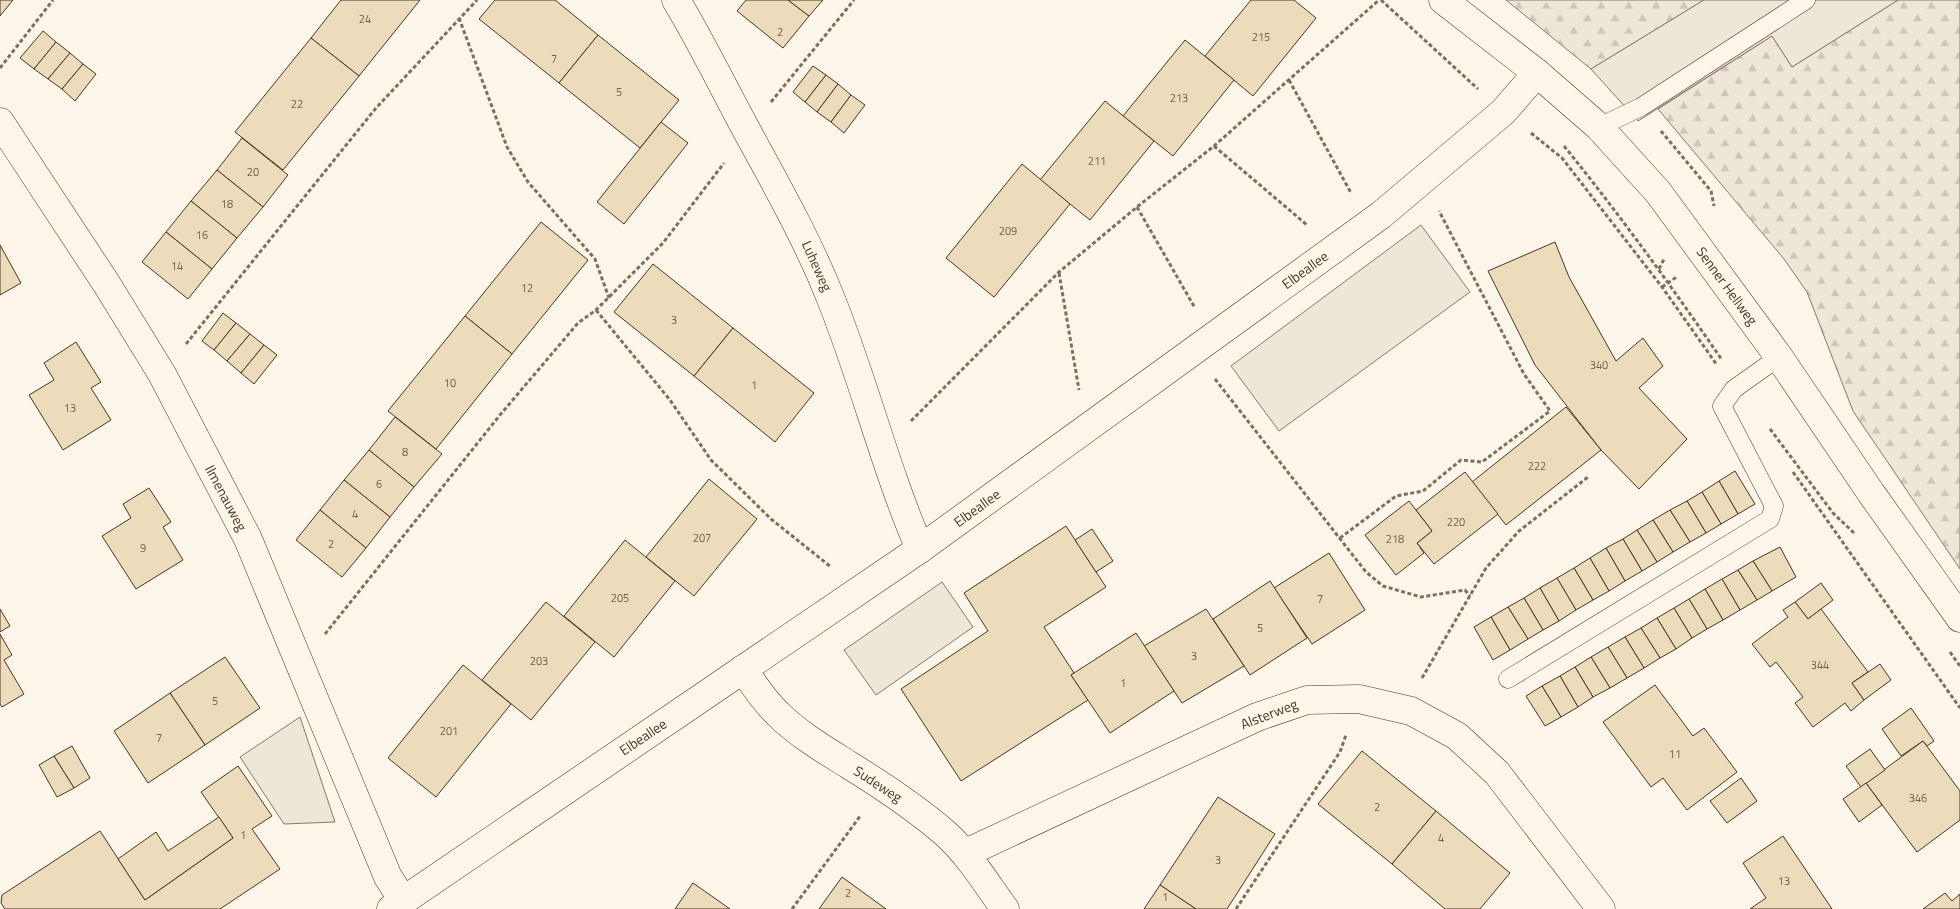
<svg xmlns="http://www.w3.org/2000/svg" width="1960" height="909" font-family="'Titillium Web',sans-serif">
	<defs>
		<pattern id="forest-firs" width="22" height="20" patternUnits="userSpaceOnUse" patternTransform="scale(1.25)"><rect width="22" height="20" fill="#ede6d9"/><path d="M5 1l3.5 6h-7zM16 11l3.5 6h-7z" fill="#cdc6ba"/></pattern>
	</defs>
	<rect width="100%" height="100%" fill="#fbf6e9"/>
	<g fill="url(#forest-firs)" stroke="#887966">
		<polygon points="1506,0 1704,0 1591,69"/>
		<polygon points="1898,0 1960,0 1960,569 1853,411 1807,292 1784,259 1658,109 1772,36 1792,67"/>
	</g>
	<g fill="#ede7d9" stroke="#887966">
		<polygon points="1704,0 1898,0 1792,67 1772,36 1638,121 1591,69"/>
		<polygon points="1421,225 1470,292 1279,431 1231,366"/>
		<polygon points="942,582 973,627 876,695 844,650"/>
		<polygon points="300,717 335,822 284,824 240,757"/>
	</g>
	<g fill="#ecdcbc" stroke="#4a3520">
		<polygon points="0,0 13,0 0,16"/>
		<polygon points="341,0 420,0 359,76 311,38"/>
		<polygon points="495,0 555,0 598,35 559,83 479,19"/>
		<polygon points="746,0 788,0 809,16 783,48 737,11"/>
		<polygon points="788,0 823,0 809,16"/>
		<polygon points="1251,0 1294,0 1316,18 1253,96 1205,56"/>
		<polygon points="43,31 56,42 34,69 20,58"/>
		<polygon points="598,35 679,100 640,148 559,83"/>
		<polygon points="311,38 359,76 283,170 235,132"/>
		<polygon points="1185,40 1234,80 1173,156 1123,116"/>
		<polygon points="56,42 70,53 48,79 34,69"/>
		<polygon points="70,53 83,64 62,89 48,79"/>
		<polygon points="83,64 96,74 75,101 62,89"/>
		<polygon points="813,66 826,75 805,102 793,92"/>
		<polygon points="826,75 838,84 817,112 805,102"/>
		<polygon points="838,84 851,95 831,122 817,112"/>
		<polygon points="851,95 865,105 844,133 831,122"/>
		<polygon points="1105,101 1154,141 1090,220 1040,180"/>
		<polygon points="661,122 688,143 624,224 597,202"/>
		<polygon points="242,138 288,175 263,207 217,170"/>
		<polygon points="1022,164 1070,204 994,297 946,258"/>
		<polygon points="217,170 263,207 237,238 191,201"/>
		<polygon points="191,201 237,238 212,269 166,232"/>
		<polygon points="541,222 588,260 512,354 465,316"/>
		<polygon points="166,232 212,269 188,299 142,262"/>
		<polygon points="1555,242 1569,277 1616,361 1643,338 1663,366 1639,388 1687,439 1639,489 1601,450 1535,365 1488,271"/>
		<polygon points="0,245 21,283 0,295"/>
		<polygon points="653,264 733,328 694,376 614,312"/>
		<polygon points="223,313 236,323 214,350 202,341"/>
		<polygon points="465,316 512,354 436,449 388,411"/>
		<polygon points="236,323 250,334 227,361 214,350"/>
		<polygon points="733,328 814,393 775,442 694,376"/>
		<polygon points="250,334 264,345 241,373 227,361"/>
		<polygon points="76,342 101,382 91,388 111,420 63,450 29,395 54,380 44,363"/>
		<polygon points="264,345 277,355 254,384 241,373"/>
		<polygon points="1566,407 1601,450 1506,525 1472,482"/>
		<polygon points="395,417 442,454 414,487 369,450"/>
		<polygon points="369,450 414,487 390,517 344,480"/>
		<polygon points="1735,471 1755,504 1738,514 1719,481"/>
		<polygon points="1465,472 1498,514 1434,564 1417,543 1432,531 1416,510"/>
		<polygon points="709,479 757,519 694,596 646,557"/>
		<polygon points="344,480 390,517 366,548 320,510"/>
		<polygon points="1719,481 1738,514 1721,524 1702,492"/>
		<polygon points="149,488 171,522 163,527 183,560 136,589 102,536 131,518 123,504"/>
		<polygon points="1702,492 1721,524 1706,533 1687,501"/>
		<polygon points="1409,501 1432,531 1417,543 1424,553 1396,575 1365,535"/>
		<polygon points="1687,501 1706,533 1690,542 1670,510"/>
		<polygon points="320,510 366,548 342,577 296,540"/>
		<polygon points="1670,510 1690,542 1673,552 1653,520"/>
		<polygon points="1653,520 1673,552 1657,562 1637,530"/>
		<polygon points="1066,526 1106,587 1044,627 1074,673 1071,675 1088,700 961,781 901,689 988,631 964,593"/>
		<polygon points="1092,529 1113,561 1096,572 1075,540"/>
		<polygon points="1637,530 1657,562 1642,571 1623,539"/>
		<polygon points="1623,539 1642,571 1625,581 1606,548"/>
		<polygon points="625,540 675,581 614,657 564,616"/>
		<polygon points="1780,547 1796,577 1772,591 1753,561"/>
		<polygon points="1606,548 1625,581 1609,591 1590,558"/>
		<polygon points="1329,553 1365,610 1312,644 1274,588"/>
		<polygon points="1590,558 1609,591 1593,600 1574,568"/>
		<polygon points="1753,561 1772,591 1757,600 1738,570"/>
		<polygon points="1574,568 1593,600 1576,610 1557,578"/>
		<polygon points="1738,570 1757,600 1740,610 1722,579"/>
		<polygon points="1557,578 1576,610 1559,621 1540,588"/>
		<polygon points="1722,579 1740,610 1723,620 1705,589"/>
		<polygon points="1270,581 1307,638 1250,675 1213,619"/>
		<polygon points="1821,583 1833,600 1808,619 1795,602"/>
		<polygon points="1540,588 1559,621 1543,630 1524,598"/>
		<polygon points="1705,589 1723,620 1707,629 1689,599"/>
		<polygon points="1524,598 1543,630 1528,639 1508,607"/>
		<polygon points="1689,599 1707,629 1692,638 1674,608"/>
		<polygon points="546,602 595,642 531,720 482,680"/>
		<polygon points="1795,602 1808,619 1821,609 1868,672 1852,683 1864,700 1851,711 1845,703 1813,727 1795,703 1803,697 1776,662 1770,667 1752,644 1788,617 1783,610"/>
		<polygon points="1508,607 1528,639 1510,650 1491,617"/>
		<polygon points="1674,608 1692,638 1676,649 1657,618"/>
		<polygon points="0,609 10,626 0,632"/>
		<polygon points="1206,609 1244,666 1182,703 1144,646"/>
		<polygon points="1491,617 1510,650 1493,660 1474,627"/>
		<polygon points="1657,618 1676,649 1660,658 1641,628"/>
		<polygon points="1641,628 1660,658 1644,668 1625,637"/>
		<polygon points="1136,633 1174,691 1110,733 1071,675"/>
		<polygon points="0,634 12,655 4,660 24,694 2,707 0,704"/>
		<polygon points="1625,637 1644,668 1627,678 1608,647"/>
		<polygon points="1608,647 1627,678 1610,688 1591,657"/>
		<polygon points="225,657 260,708 205,745 170,693"/>
		<polygon points="1591,657 1610,688 1593,697 1575,667"/>
		<polygon points="1880,664 1891,680 1864,700 1852,683"/>
		<polygon points="463,665 511,704 436,797 388,758"/>
		<polygon points="1575,667 1593,697 1578,707 1560,676"/>
		<polygon points="1560,676 1578,707 1561,717 1542,686"/>
		<polygon points="1655,685 1693,736 1704,728 1737,772 1687,810 1663,778 1651,787 1603,722"/>
		<polygon points="1542,686 1561,717 1545,726 1526,696"/>
		<polygon points="170,693 205,745 148,783 114,731"/>
		<polygon points="1911,708 1934,741 1927,746 1923,741 1901,756 1882,729"/>
		<polygon points="1923,741 1960,791 1960,820 1917,852 1866,783"/>
		<polygon points="72,746 90,778 74,788 54,756"/>
		<polygon points="1870,749 1885,770 1861,787 1846,766"/>
		<polygon points="1362,751 1436,811 1392,864 1318,804"/>
		<polygon points="54,756 74,788 57,797 39,765"/>
		<polygon points="238,766 272,816 252,829 280,869 220,909 5,909 1,903 2,895 100,831 145,900 233,838 201,792"/>
		<polygon points="1741,778 1757,801 1727,823 1710,801"/>
		<polygon points="1866,783 1882,805 1859,822 1843,799"/>
		<polygon points="1218,797 1275,834 1227,909 1196,909 1160,885"/>
		<polygon points="1436,811 1510,873 1480,909 1445,909 1392,864"/>
		<polygon points="219,817 233,838 145,900 118,859 156,832 168,851"/>
		<polygon points="1783,836 1832,909 1750,909 1766,898 1743,863"/>
		<polygon points="842,877 886,909 819,909"/>
		<polygon points="693,883 730,909 675,909"/>
		<polygon points="1160,885 1196,909 1144,909"/>
		<polygon points="1945,893 1952,901 1960,894 1960,909 1923,909"/>
	</g>
	<g fill="none" stroke-linecap="round" stroke-linejoin="round">
		<g stroke="#4a3520" stroke-width="19">
			<g id="service">
				<polyline points="1599,127 1641,107 1806,0"/>
				<polyline points="1508,679 1770,519 1774,506 1722,406 1734,389 1779,357"/>
			</g>
		</g>
		<g stroke="#4a3520" stroke-width="29">
			<g id="minor">
				<path d="M676 0C702 43 724 89 748 133 778 188 808 241 831 299 864 381 885 468 920 549"/>
				<polyline points="0,122 106,283 162,374 248,539 388,877 403,900"/>
				<path d="M743 669C754 685 764 701 778 714 798 734 825 750 849 765 883 786 916 808 946 834 970 856 986 883 1005 909"/>
				<polyline points="966,853 1257,717 1307,700 1359,699 1411,711 1457,736 1497,773 1601,909"/>
				<polyline points="391,909 920,549 1381,215 1503,112 1537,73"/>
			</g>
		</g>
		<g stroke="#4a3520" stroke-width="29">
			<polyline id="tertiary" points="1443,0 1537,73 1599,127 1658,192 1779,357 1871,493 1960,618"/>
		</g>
		<g stroke="#7f6f5c" stroke-width="3" stroke-dasharray="4 2.5" stroke-linecap="butt">
			<polyline points="1381,0 1478,89"/>
			<polyline points="459,18 507,147 528,182 595,259 609,298"/>
			<polyline points="0,68 53,0"/>
			<polyline points="1289,80 1351,193"/>
			<polyline points="771,102 854,0"/>
			<polyline points="1661,131 1711,191 1714,206"/>
			<polyline points="1531,133 1562,158 1662,287 1717,365"/>
			<polyline points="1214,146 1307,225"/>
			<path d="M1564 146C1620 215 1672 287 1722 360"/>
			<polyline points="1137,207 1195,308"/>
			<polyline points="1659,269 1664,259"/>
			<polyline points="1059,273 1079,390"/>
			<polyline points="1662,287 1678,276"/>
			<polyline points="596,310 670,400 711,460 771,519 831,567"/>
			<polyline points="186,344 376,108 477,0"/>
			<polyline points="1215,379 1366,572 1383,586 1421,597 1465,590 1470,596"/>
			<polyline points="911,421 1059,272 1137,207 1214,146 1379,0"/>
			<polyline points="1770,429 1833,513 1854,533"/>
			<polyline points="1793,472 1960,708"/>
			<polyline points="1340,538 1396,496 1423,491 1461,460 1482,462 1550,411 1524,374 1439,211"/>
			<polyline points="325,634 500,415 578,323 596,310 663,243 724,163"/>
			<polyline points="1950,652 1960,666"/>
			<polyline points="1422,678 1486,568 1519,531 1588,477"/>
			<polyline points="792,909 861,815"/>
			<polyline points="1236,909 1340,752 1346,735"/>
		</g>
		<use href="#service" stroke="#fbf6e9" stroke-width="18"/>
		<use href="#minor" stroke="#fbf6e9" stroke-width="28"/>
		<use href="#tertiary" stroke="#fbf6e9" stroke-width="28"/>
	</g>
	<g text-anchor="middle" stroke-width="4" stroke-linejoin="round" paint-order="stroke">
		<g font-size="11" fill="#725f47">
			<text x="365" y="23">24</text>
			<text x="780" y="36">2</text>
			<text x="1261" y="41">215</text>
			<text x="554" y="63">7</text>
			<text x="619" y="96">5</text>
			<text x="1179" y="102">213</text>
			<text x="297" y="108">22</text>
			<text x="1097" y="165">211</text>
			<text x="253" y="176">20</text>
			<text x="227" y="208">18</text>
			<text x="1008" y="235">209</text>
			<text x="202" y="239">16</text>
			<text x="177" y="270">14</text>
			<text x="527" y="292">12</text>
			<text x="674" y="324">3</text>
			<text x="1599" y="369">340</text>
			<text x="450" y="387">10</text>
			<text x="754" y="389">1</text>
			<text x="70" y="412">13</text>
			<text x="405" y="456">8</text>
			<text x="1537" y="470">222</text>
			<text x="379" y="488">6</text>
			<text x="355" y="518">4</text>
			<text x="1456" y="526">220</text>
			<text x="702" y="542">207</text>
			<text x="1395" y="543">218</text>
			<text x="331" y="548">2</text>
			<text x="143" y="552">9</text>
			<text x="620" y="602">205</text>
			<text x="1320" y="603">7</text>
			<text x="1260" y="632">5</text>
			<text x="1194" y="660">3</text>
			<text x="539" y="665">203</text>
			<text x="1820" y="669">344</text>
			<text x="1123" y="687">1</text>
			<text x="215" y="705">5</text>
			<text x="449" y="735">201</text>
			<text x="159" y="742">7</text>
			<text x="1675" y="758">11</text>
			<text x="1918" y="802">346</text>
			<text x="1377" y="811">2</text>
			<text x="243" y="839">1</text>
			<text x="1441" y="842">4</text>
			<text x="1218" y="864">3</text>
			<text x="1784" y="885">13</text>
			<text x="848" y="897">2</text>
			<text x="1165" y="901">1</text>
		</g>
		<g font-size="14" fill="#4a3520" stroke="#fbf6e9">
			<text transform="translate(817 266) rotate(66)" y="5">Luheweg</text>
			<text transform="translate(1305 270) rotate(-36)" y="5">Elbeallee</text>
			<text transform="translate(1727 286) rotate(54)" y="5">Senner Hellweg</text>
			<text transform="translate(226 498) rotate(62)" y="5">Ilmenauweg</text>
			<text transform="translate(977 508) rotate(-36)" y="5">Elbeallee</text>
			<text transform="translate(1269 714) rotate(-21)" y="5">Alsterweg</text>
			<text transform="translate(643 737) rotate(-34)" y="5">Elbeallee</text>
			<text transform="translate(878 784) rotate(33)" y="5">Sudeweg</text>
		</g>
	</g>
</svg>
